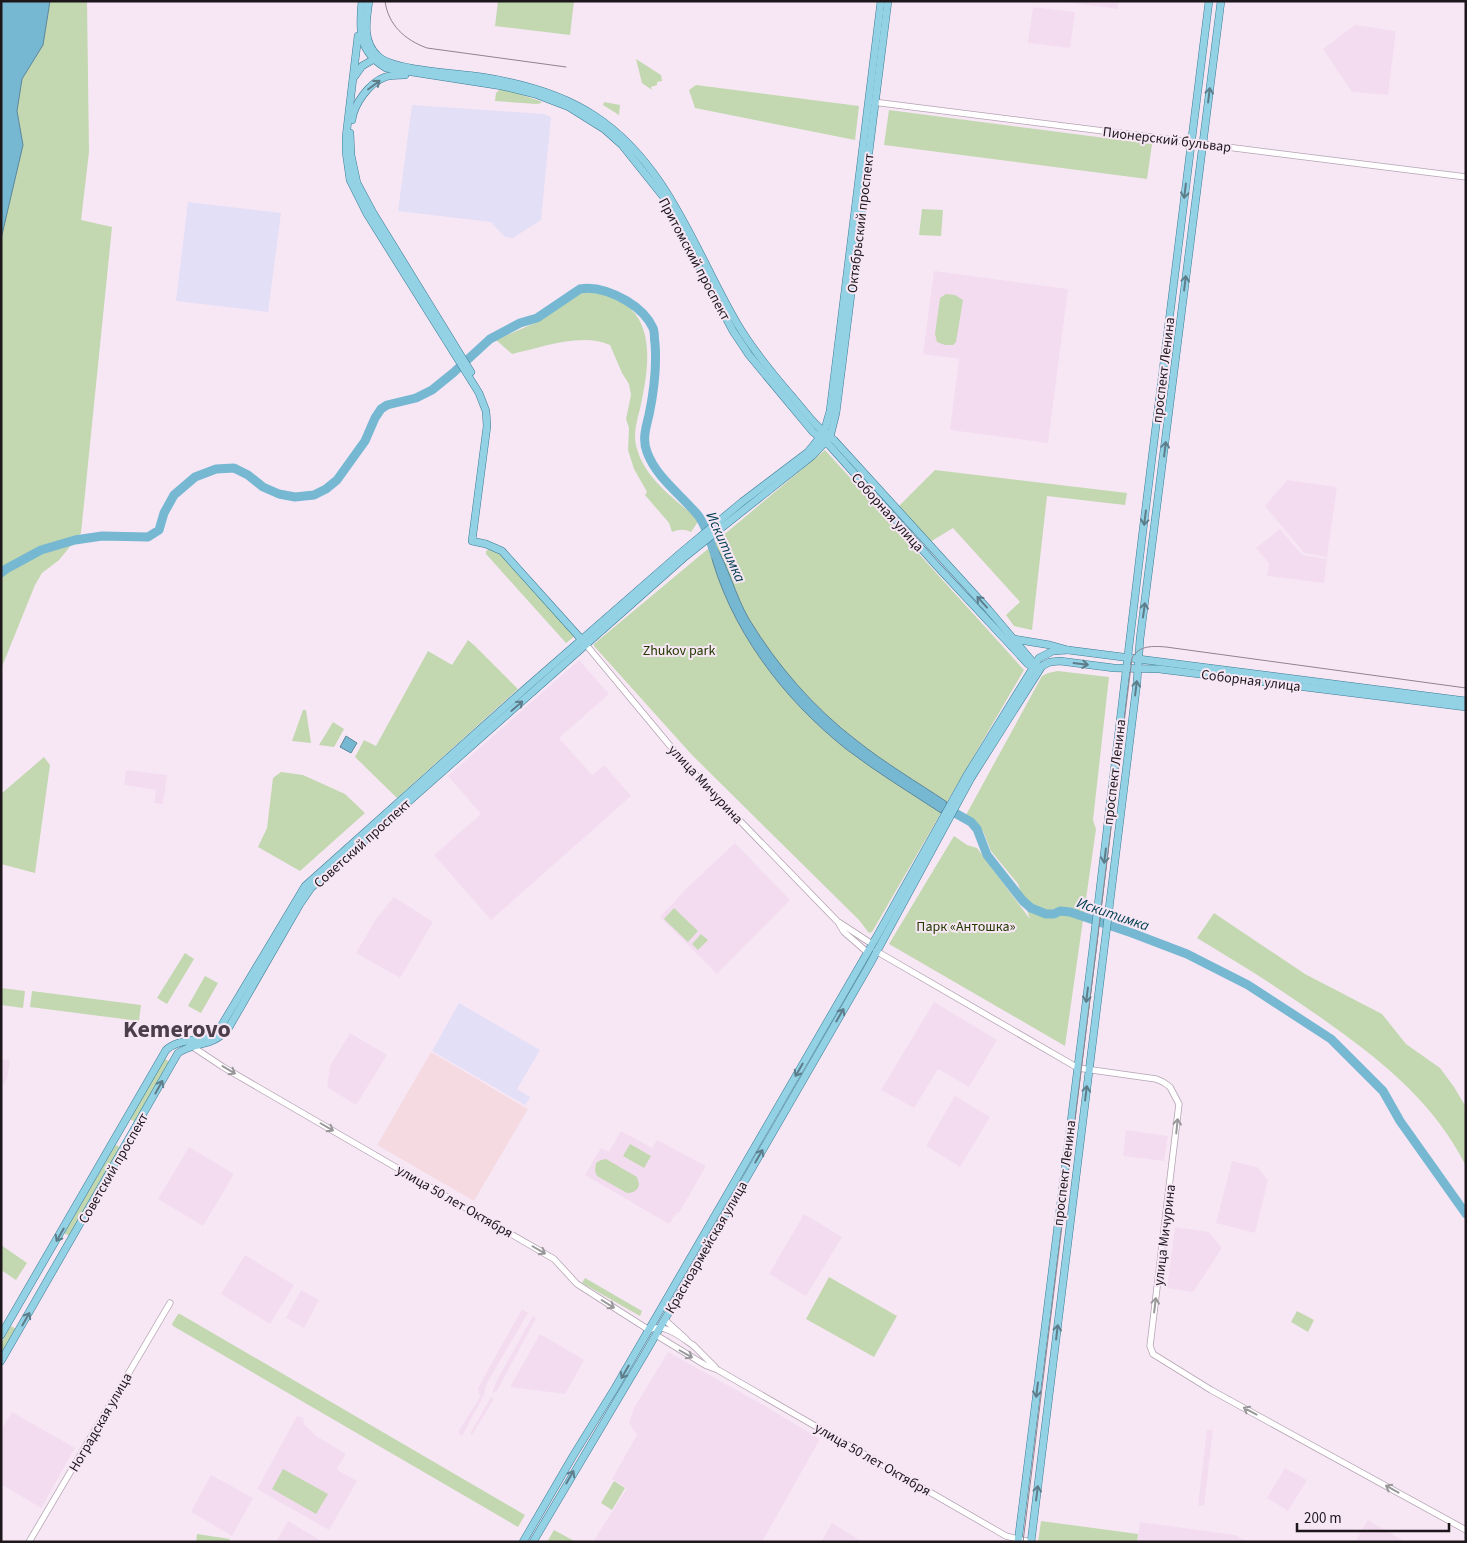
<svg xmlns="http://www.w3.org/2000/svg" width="1467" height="1543" font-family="'Source Sans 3',sans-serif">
	<rect width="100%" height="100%" fill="#f7e7f5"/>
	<g fill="#e3dff6">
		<polygon points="412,105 544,114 551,117 541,220 513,238 505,237 491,222 398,211"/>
		<polygon points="188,202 281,213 268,312 176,301"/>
		<polygon points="459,1003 540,1050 517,1089 530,1097 525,1105 432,1051"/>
	</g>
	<g fill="#f3dcf0">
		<polygon points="1058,1 1118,1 1118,9"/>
		<polygon points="1033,7 1075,12 1070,48 1028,43"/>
		<polygon points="1355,25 1396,31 1388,95 1352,92 1323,49"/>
		<polygon points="934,271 1068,289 1048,443 950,430 959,359 923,354"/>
		<polygon points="1287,480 1337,487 1327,557 1304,553 1265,506"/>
		<polygon points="1280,529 1302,555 1327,559 1324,583 1267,576 1269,563 1256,548"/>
		<polygon points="579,660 609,694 559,738 592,775 604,765 631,796 491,920 434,855 481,814 448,776"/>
		<polygon points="126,770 167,775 163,804 154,803 156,790 124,785"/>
		<polygon points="735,843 790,900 717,974 660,917 689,886"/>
		<polygon points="394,897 433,922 400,978 356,953 376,919"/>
		<polygon points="934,1002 997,1040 969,1087 938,1069 914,1108 881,1090"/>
		<polygon points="350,1033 387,1055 356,1105 327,1087 330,1066"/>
		<polygon points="1,1059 10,1060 7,1079 1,1088"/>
		<polygon points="955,1096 990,1117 960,1167 926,1146"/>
		<polygon points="1126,1130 1168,1136 1164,1161 1123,1156"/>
		<polygon points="621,1131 652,1148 657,1140 706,1166 679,1213 677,1212 669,1224 585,1175 601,1148 609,1152"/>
		<polygon points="189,1147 234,1174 203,1226 158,1199"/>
		<polygon points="1232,1161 1257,1167 1268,1180 1255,1233 1216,1223"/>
		<polygon points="804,1214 842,1237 806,1296 769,1274"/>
		<polygon points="1175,1227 1209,1232 1222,1248 1193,1292 1167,1288"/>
		<polygon points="245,1255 294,1285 270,1324 221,1294"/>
		<polygon points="301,1290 319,1300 304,1328 286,1318"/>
		<polygon points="522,1309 528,1313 487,1383 484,1395 462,1436 458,1432 480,1397 478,1388"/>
		<polygon points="533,1316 536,1318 497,1391 492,1393 497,1380"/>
		<polygon points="540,1334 584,1360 565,1394 510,1387"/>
		<polygon points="668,1352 765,1406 820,1439 762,1542 593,1542 627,1488 612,1479 637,1435 629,1423 634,1408"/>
		<polygon points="491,1397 494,1399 472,1435 470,1434"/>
		<polygon points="12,1412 75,1448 41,1508 1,1484 1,1430"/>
		<polygon points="297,1416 303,1418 304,1424 316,1436 346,1454 337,1468 339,1471 357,1481 329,1530 257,1489"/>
		<polygon points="1207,1430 1213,1430 1204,1506 1198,1505"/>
		<polygon points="1285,1468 1307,1480 1288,1511 1267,1498"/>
		<polygon points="211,1475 253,1498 232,1536 191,1512"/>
		<polygon points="1368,1520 1402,1540 1401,1542 1355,1542"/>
		<polygon points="288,1521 323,1542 276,1542"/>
		<polygon points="1140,1522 1235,1535 1248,1542 1137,1542"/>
		<polygon points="832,1523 863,1542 821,1542"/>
	</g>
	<polygon fill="#f5dbe1" points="431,1052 528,1109 474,1201 377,1145"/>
	<g fill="#c3d8b0">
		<polygon points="50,1 87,1 89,152 81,220 112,227 81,533 59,560 42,573 35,585 1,669 1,239 23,145 17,111 22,79 43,45"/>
		<polygon points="498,1 574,1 570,35 495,26"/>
		<polygon points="636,59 661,75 662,81 657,82 657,85 651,87 652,90 642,83"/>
		<polygon points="696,85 859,106 855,140 695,108 689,90"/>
		<polygon points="501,88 540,101 542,103 536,104 495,101 496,93"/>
		<polygon points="604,102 620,105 619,115 603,105"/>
		<polygon points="889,110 1152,144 1147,179 884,145"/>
		<polygon points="922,209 943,210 941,236 919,235"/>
		<path d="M586 290C654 299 653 349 641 404 638 419 632 433 637 449 646 480 675 499 699 520L691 532C684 529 680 529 672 532L669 523 645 495 647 492 634 469 628 450 629 428 626 419 631 395 629 384 622 373 610 345C582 332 540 348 512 354L496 340 537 322 565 302 575 291Z"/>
		<polygon points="946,294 955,295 963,300 956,342 953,345 945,345 937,342 935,334 940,298"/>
		<path d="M825 450 1024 670 947 802C917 782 885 763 856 740 813 707 776 665 749 619 735 595 729 567 714 543Z"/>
		<polygon points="935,470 1127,493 1125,505 1047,496 1032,630 1014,626 1006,615 1020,602 953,528 930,542 898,507"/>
		<polygon points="491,548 496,549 575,636 566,643 486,554 486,551"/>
		<path d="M709 548C729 628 782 698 846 749 876 772 909 792 941 813L872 932 869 933 859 920 692 755 594 646V644Z"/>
		<polygon points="468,640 474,645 518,689 397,798 355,757 364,740 376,746 428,651 452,665"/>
		<polygon points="1058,671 1109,677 1093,820 1096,829 1065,1046 889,944 954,836 967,845 977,848 1030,919 1018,884 991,851 983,831 966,815 1042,676 1048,673"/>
		<polygon points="303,710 306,710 311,743 292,741"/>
		<polygon points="333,722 344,729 334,747 319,745"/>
		<polygon points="44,757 50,765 35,873 1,864 1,794"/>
		<polygon points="281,772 303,775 345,794 365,813 300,871 258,847 267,828 273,778"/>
		<polygon points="674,908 698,931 688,942 664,919"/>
		<path d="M1214 913 1305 974 1382 1014 1406 1044 1440 1068 1454 1087 1466 1107V1166C1435 1105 1388 1066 1334 1027 1290 995 1244 966 1197 938Z"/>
		<polygon points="701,934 708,940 698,950 692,944"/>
		<polygon points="185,953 194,959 167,1004 157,998"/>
		<polygon points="205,976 218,983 201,1013 188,1006"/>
		<polygon points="1,988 25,991 23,1008 1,1005"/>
		<polygon points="32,991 141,1005 139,1021 30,1007"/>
		<polygon points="165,1059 170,1062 135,1122 130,1119"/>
		<polygon points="630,1144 651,1156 644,1168 623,1156"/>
		<polygon points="117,1145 120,1148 69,1236 64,1233 115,1146"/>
		<path d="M606 1159 637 1177 639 1184C638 1190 634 1193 627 1193L597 1176 595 1171 596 1163 601 1160Z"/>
		<polygon points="1,1245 27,1263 16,1280 1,1270"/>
		<polygon points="829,1277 897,1316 874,1357 806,1319"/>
		<polygon points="585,1278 642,1311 640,1316 582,1283"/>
		<polygon points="1297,1311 1314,1320 1308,1332 1291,1322"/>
		<polygon points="178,1314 180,1314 525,1515 518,1527 173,1326 172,1324"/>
		<polygon points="11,1326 16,1329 1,1353 1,1343"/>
		<polygon points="283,1469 328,1494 316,1514 272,1489"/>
		<polygon points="614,1481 625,1488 612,1510 601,1503"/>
		<polygon points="1041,1521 1138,1534 1137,1542 1038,1542"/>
		<polygon points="554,1530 576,1542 547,1542"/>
		<polygon points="197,1534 230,1539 229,1542 196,1542"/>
	</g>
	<g fill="#76b7d2" stroke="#5b879b">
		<polygon points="1,1 50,1 43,45 22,79 17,111 23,145 1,239"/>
		<path d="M714 543C729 567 735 595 749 619 777 665 813 707 856 740 885 763 917 782 947 802L941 813C909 792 876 772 846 749 782 698 729 628 709 548Z"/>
		<polygon points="346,736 357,743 351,753 340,747"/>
	</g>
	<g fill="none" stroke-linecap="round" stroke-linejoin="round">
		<g stroke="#76b7d2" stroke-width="9">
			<path d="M1 573 6 569 41 550 75 540 102 536 148 537 159 530 164 513 174 495 195 477 216 469 234 468 248 475 263 487 279 494 295 497 314 495 326 489 337 480 365 441 375 418 381 409 387 405 416 398 432 390 453 373 490 339 520 323 537 318 580 289C597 286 613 293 627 301 637 307 648 317 653 328 655 332 654 339 655 343 657 368 654 391 649 415 646 427 642 440 647 452 656 477 680 494 697 514 705 523 711 543 715 555"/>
			<polyline points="946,808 971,822 977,829 987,855 1023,901 1031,908 1046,914 1054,914 1060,911 1070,912 1132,933 1187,954 1248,985 1331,1039 1383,1091 1400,1121 1466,1214"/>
		</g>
		<g stroke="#b4a4b2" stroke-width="7">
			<g id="minor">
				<polyline points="873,102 1191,142"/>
				<polyline points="1203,144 1466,177"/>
				<polyline points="583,641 686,765 806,889 838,922 844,932 867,952"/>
				<polyline points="840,923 872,944"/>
				<polyline points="876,951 1078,1068 1156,1079 1163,1082 1170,1087 1179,1104 1150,1346 1153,1354 1211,1390 1466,1530"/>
				<path d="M190 1045 223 1067 554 1259 577 1284 649 1330C664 1322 682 1338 694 1346"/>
				<polyline points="665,1320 686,1339"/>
				<polyline points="656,1335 705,1365 718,1370 1006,1536 1030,1542"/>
				<polyline points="693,1345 715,1367"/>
				<polyline points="29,1542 170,1303"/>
			</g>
		</g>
		<g stroke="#3b7c93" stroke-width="8">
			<g id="major">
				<path d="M362 1C359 31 358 51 386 68L502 86 535 94 569 107 604 129 622 145 666 200 700 269 733 331 749 355 813 432 830 446 936 565 1028 664 1036 668"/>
				<path d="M369 1C366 21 362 43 379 57 395 71 459 73 482 77 521 83 562 94 595 116 669 165 695 252 738 325 753 350 771 372 790 394 804 410 817 429 834 440L988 609 1037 667"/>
				<polyline points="358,36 346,137 346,152 350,180 367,214 479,393 486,411 487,426 472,541 486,544 502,551 582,640"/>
				<polyline points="355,76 362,66 376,58"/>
				<path d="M352 120C354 104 369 83 385 77 391 75 399 75 405 75"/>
				<polyline points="350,133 351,155 357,183 372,211 471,372"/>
				<polyline points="1014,639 1050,645 1068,650 1466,701"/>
				<path d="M1 1335 166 1050C181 1036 206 1044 220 1028L305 886 525 689 683 551 742 502 808 452 824 432 830 411 881 1"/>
				<path d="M1 1361 178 1053C196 1041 211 1048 228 1029L300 904 311 888 686 556 812 456 830 437 836 413 888 1"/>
				<polyline points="523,1542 573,1456 615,1388 877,936 967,775 1039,658 1053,651 1068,650"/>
				<polyline points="533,1542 647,1350 784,1113 870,964 971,778 1042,666 1050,662 1060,661 1114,668 1159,669 1466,707"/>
				<polyline points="1018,1542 1093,947 1142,538 1209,1"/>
				<polyline points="1031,1542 1137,682 1140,639 1221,1"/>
			</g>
		</g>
		<use href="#minor" stroke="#fff" stroke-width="5.5"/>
		<use href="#major" stroke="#93d1e5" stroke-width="7"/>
		<path stroke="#8f838d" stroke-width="1" d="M1023 1542 1132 658C1139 645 1153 646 1166 647L1466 688"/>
		<path stroke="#8f838d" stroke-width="1" d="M385 1C388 25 405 40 427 48L566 67"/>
	</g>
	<defs><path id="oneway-shaft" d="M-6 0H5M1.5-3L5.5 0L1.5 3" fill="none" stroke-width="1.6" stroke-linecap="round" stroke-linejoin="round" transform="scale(1.25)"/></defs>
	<g stroke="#5e7d8b">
		<use href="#oneway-shaft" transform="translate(374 85) rotate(-37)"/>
		<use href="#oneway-shaft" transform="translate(1209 95) rotate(-83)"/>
		<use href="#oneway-shaft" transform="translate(1185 191) rotate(97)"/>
		<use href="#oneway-shaft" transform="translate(1185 283) rotate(-83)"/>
		<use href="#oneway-shaft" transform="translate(1165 449) rotate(-83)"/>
		<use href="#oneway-shaft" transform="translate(1145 518) rotate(97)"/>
		<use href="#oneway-shaft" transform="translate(982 602) rotate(-132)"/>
		<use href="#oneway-shaft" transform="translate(1144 610) rotate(-82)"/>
		<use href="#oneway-shaft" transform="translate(1081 664) rotate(7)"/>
		<use href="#oneway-shaft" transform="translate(1136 688) rotate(-83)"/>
		<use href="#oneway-shaft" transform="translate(517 706) rotate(-41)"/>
		<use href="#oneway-shaft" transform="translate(1105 856) rotate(97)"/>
		<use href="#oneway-shaft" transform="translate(1087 995) rotate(97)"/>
		<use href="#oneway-shaft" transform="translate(840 1015) rotate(-60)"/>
		<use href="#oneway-shaft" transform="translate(799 1070) rotate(120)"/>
		<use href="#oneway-shaft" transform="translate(159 1087) rotate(-61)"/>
		<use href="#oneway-shaft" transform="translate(1086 1093) rotate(-83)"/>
		<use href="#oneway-shaft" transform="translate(759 1156) rotate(-60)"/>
		<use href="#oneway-shaft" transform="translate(60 1235) rotate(120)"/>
		<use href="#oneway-shaft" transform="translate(26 1319) rotate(-60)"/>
		<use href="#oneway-shaft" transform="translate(1057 1332) rotate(-83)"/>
		<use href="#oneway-shaft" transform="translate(625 1372) rotate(120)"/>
		<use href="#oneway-shaft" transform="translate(1037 1390) rotate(97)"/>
		<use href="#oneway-shaft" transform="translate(570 1477) rotate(-60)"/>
		<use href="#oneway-shaft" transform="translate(1037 1493) rotate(-83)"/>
	</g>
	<g stroke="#999799">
		<use href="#oneway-shaft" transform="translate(229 1070) rotate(31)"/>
		<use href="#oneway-shaft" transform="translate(1177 1126) rotate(-84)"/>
		<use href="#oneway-shaft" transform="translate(327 1127) rotate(30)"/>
		<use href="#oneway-shaft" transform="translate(539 1250) rotate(30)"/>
		<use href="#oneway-shaft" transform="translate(608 1304) rotate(32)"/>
		<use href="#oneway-shaft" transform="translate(1155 1305) rotate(-83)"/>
		<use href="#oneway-shaft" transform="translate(686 1354) rotate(30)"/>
		<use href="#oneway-shaft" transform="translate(1250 1411) rotate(-152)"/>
		<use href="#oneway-shaft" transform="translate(1392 1489) rotate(-151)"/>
	</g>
	<g text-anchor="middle" stroke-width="4" stroke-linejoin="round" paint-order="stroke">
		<g font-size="14" fill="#1d171c" stroke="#f7e7f5">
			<text transform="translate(1167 139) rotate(7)" y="5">Пионерский бульвар</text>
			<text transform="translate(860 223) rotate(-83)" y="5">Октябрьский проспект</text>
			<text transform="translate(695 259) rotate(62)" y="5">Притомский проспект</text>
			<text transform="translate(1163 370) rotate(-83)" y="5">проспект Ленина</text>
			<text transform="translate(888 512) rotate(48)" y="5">Соборная улица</text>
			<text transform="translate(1251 680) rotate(7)" y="5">Соборная улица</text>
			<text transform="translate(1114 772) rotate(-83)" y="5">проспект Ленина</text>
			<text transform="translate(706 784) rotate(47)" y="5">улица Мичурина</text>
			<text transform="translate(362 843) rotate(-42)" y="5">Советский проспект</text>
			<text transform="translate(113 1168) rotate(-60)" y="5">Советский проспект</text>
			<text transform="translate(1064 1173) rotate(-83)" y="5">проспект Ленина</text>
			<text transform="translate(455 1201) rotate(30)" y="5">улица 50 лет Октября</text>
			<text transform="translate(1164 1235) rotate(-83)" y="5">улица Мичурина</text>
			<text transform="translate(706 1247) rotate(-60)" y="5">Красноармейская улица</text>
			<text transform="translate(100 1422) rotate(-60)" y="5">Ноградская улица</text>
			<text transform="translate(873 1459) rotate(30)" y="5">улица 50 лет Октября</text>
		</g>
		<g font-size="14" fill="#233a00" stroke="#f7e7f5">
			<text x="679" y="655">Zhukov park</text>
			<text x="966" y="931">Парк «Антошка»</text>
		</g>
		<g font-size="15" font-style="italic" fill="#044053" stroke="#f7e7f5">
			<text transform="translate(726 547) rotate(66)" y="5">Искитимка</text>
			<text transform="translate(1113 914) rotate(19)" y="5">Искитимка</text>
		</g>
		<g font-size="24" font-weight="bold" fill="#4b3e4a" stroke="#f7e7f5">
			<text x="177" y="1037">Kemerovo</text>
		</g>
	</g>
	<rect width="1467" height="1543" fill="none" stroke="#1d171c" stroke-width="5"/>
	<path d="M1297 1523v8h152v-8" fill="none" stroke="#1d171c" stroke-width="2.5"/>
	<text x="1304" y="1523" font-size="15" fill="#1d171c" stroke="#f7e7f5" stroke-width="4" paint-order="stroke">200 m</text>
</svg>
